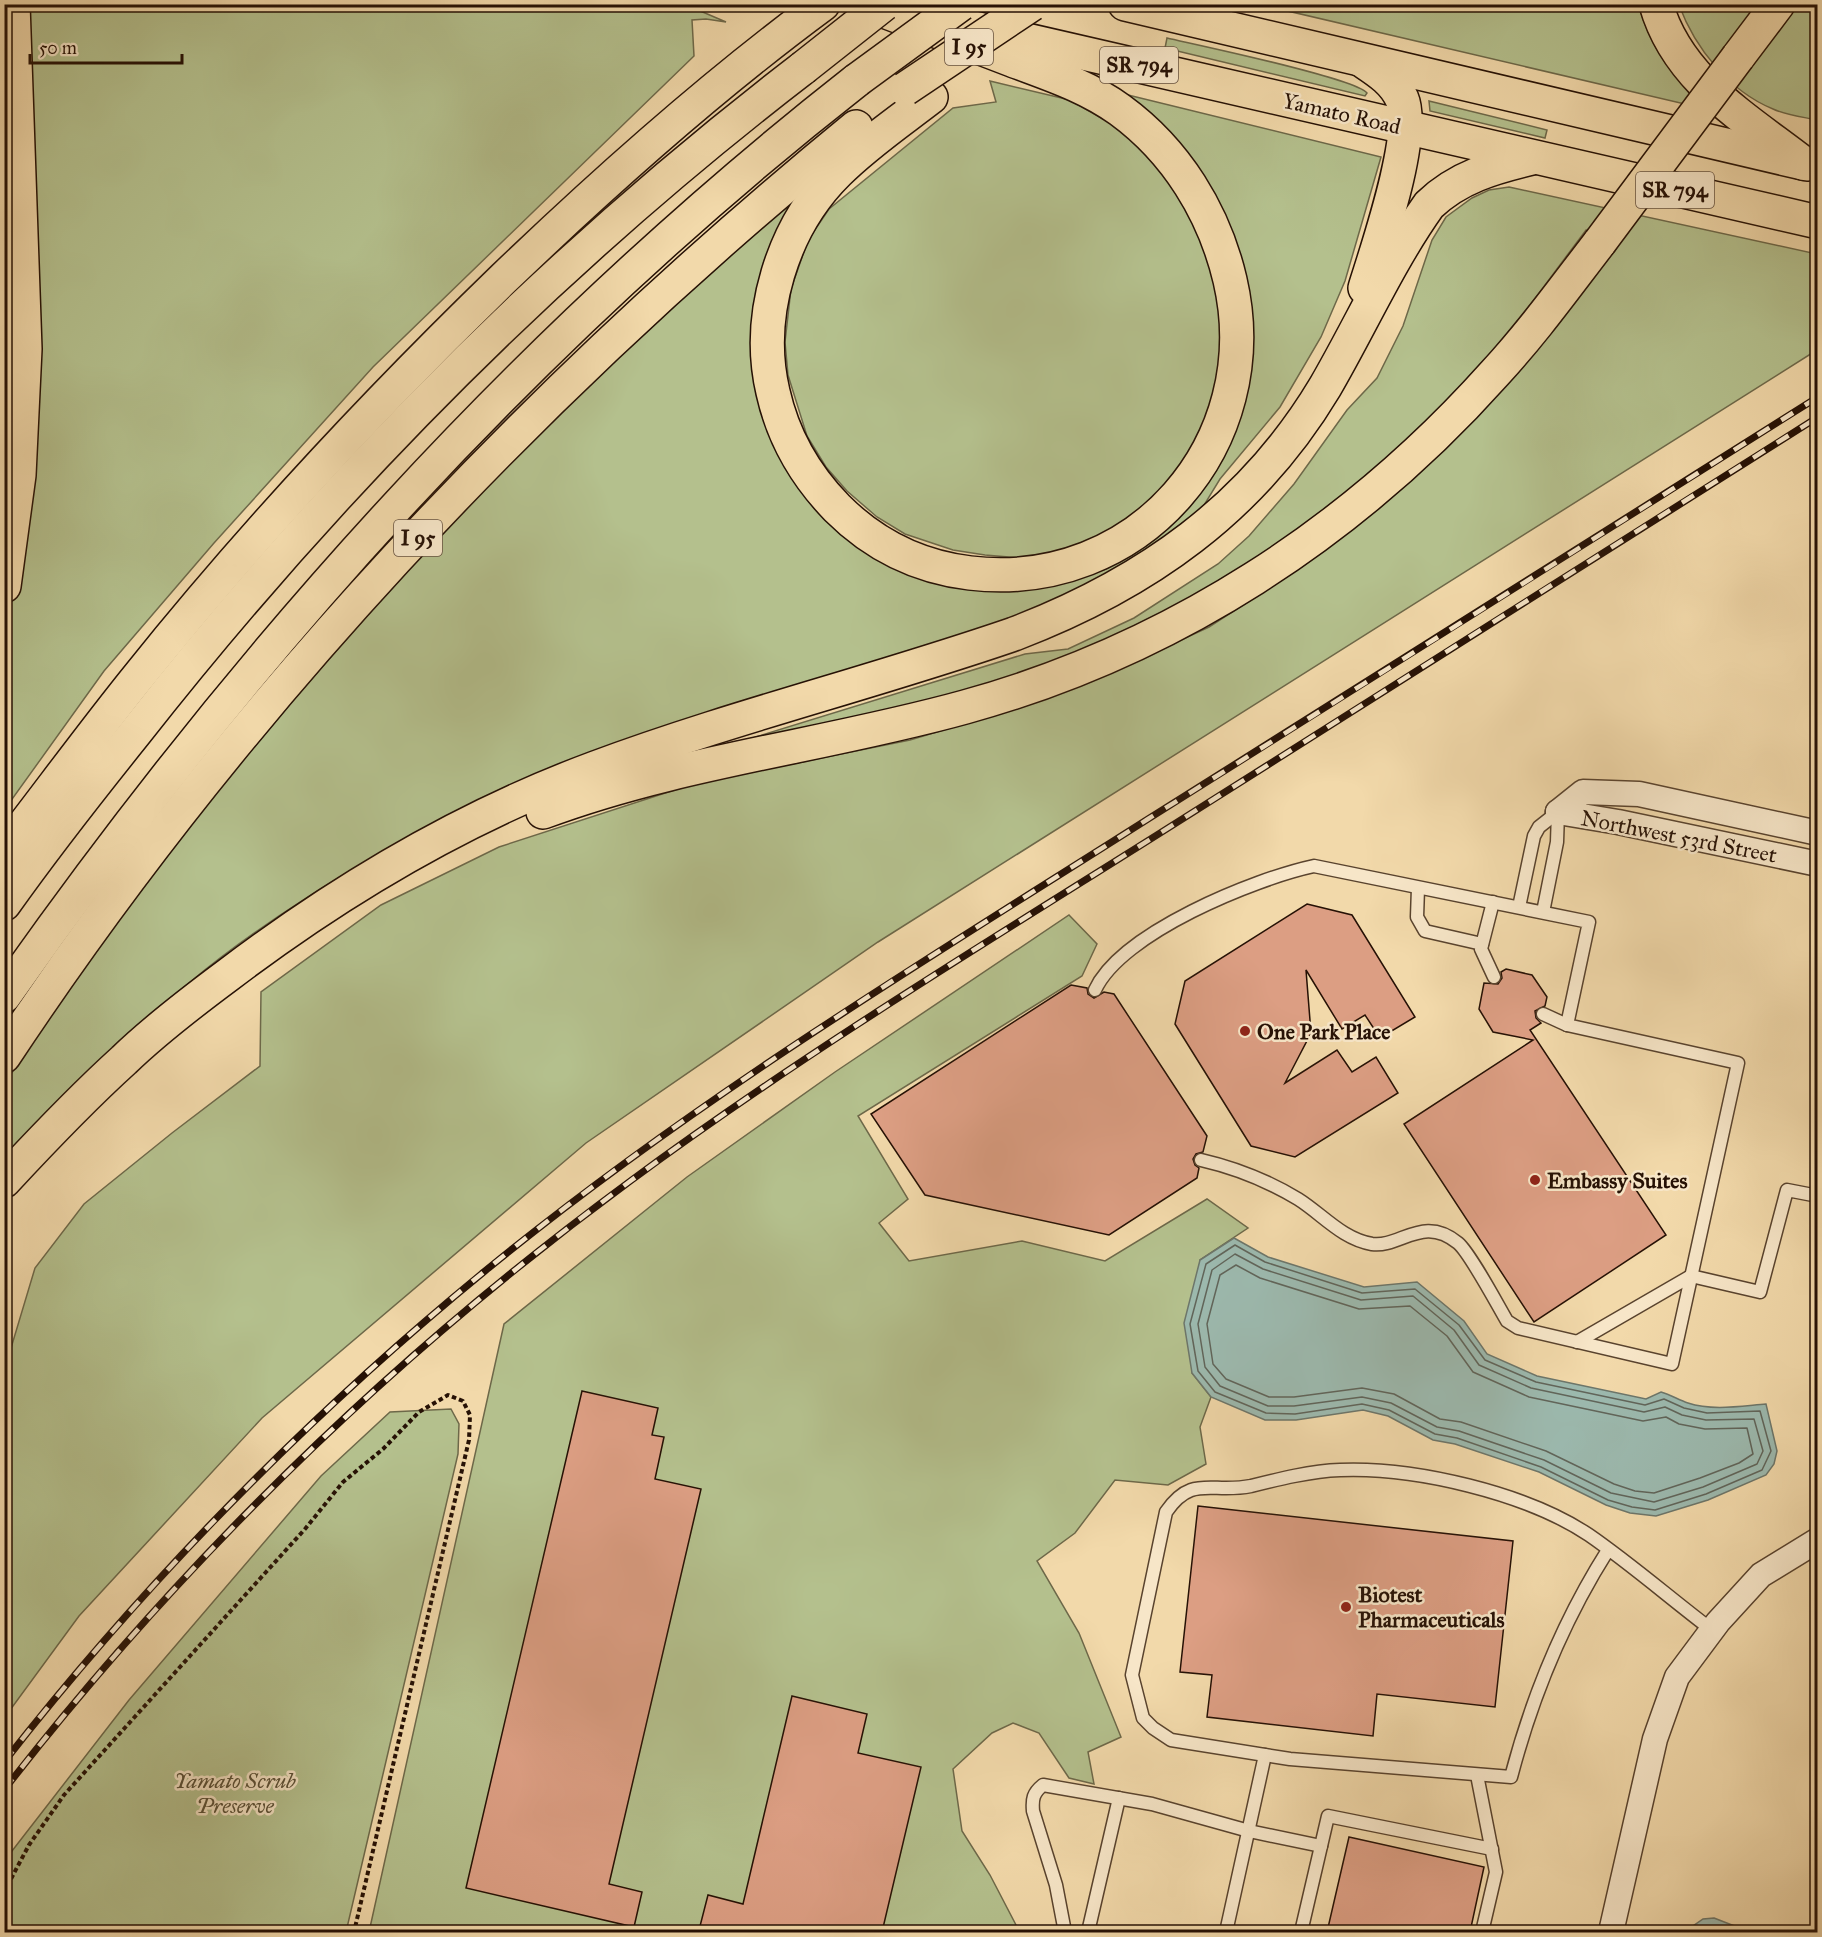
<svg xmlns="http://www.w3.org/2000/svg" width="1822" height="1937" font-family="'IM FELL Great Primer',serif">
	<rect width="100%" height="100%" fill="#f2d9aa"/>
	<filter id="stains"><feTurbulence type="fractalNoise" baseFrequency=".00333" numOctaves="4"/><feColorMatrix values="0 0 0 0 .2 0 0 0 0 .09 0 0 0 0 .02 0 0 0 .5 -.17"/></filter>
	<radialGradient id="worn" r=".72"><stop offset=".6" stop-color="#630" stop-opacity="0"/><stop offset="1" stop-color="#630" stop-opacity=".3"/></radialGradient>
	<g fill="#b4c08d" stroke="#6d6849" stroke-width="1.5">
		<polygon points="684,4 726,22 706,19 692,20 694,56 373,367 214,543 104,671 5,809 5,625 11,602 24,505 20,5"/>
		<path d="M1262 5H1638C1653 53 1672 74 1706 109Z"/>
		<path d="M1679 5H1760L1755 58 1795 5H1817V120C1803 117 1786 115 1773 109 1729 91 1695 48 1679 5Z"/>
		<path d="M1167 38C1197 45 1355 78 1367 93L1365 96 1169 49 1165 48Z"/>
		<polygon points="990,81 1070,100 1103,119 1108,115 1166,176 1194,217 1210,265 1224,324 1215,402 1177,477 1104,538 1033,559 985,555 953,550 905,534 877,517 847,491 826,467 807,436 788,375 785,342 791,289 808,240 829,209 953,108 996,102"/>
		<path d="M1124 94 1381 157 1345 281 1321 337 1280 407 1220 479 1198 515 1141 557 1036 610 434 823C349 870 263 921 189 983 123 1038 64 1098 5 1160V1083L75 978 152 872 254 744 479 489 684 289 782 204 793 213 754 356 855 543 1066 581 1106 569 1160 534 1192 503 1208 480 1235 431 1249 386 1252 326 1245 282Z"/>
		<polygon points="1429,101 1547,130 1545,138 1430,111"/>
		<polygon points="1509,187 1817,254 1817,350 878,942 586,1143 262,1418 79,1616 5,1717 5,1368 35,1268 84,1204 172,1133 260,1066 261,992 381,905 499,847 693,784 910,740 997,714 1090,682 1209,627 1303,566 1392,497 1483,408 1621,238 1586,230 1498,348 1443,409 1354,490 1252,567 1166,614 1071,657 964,694 733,744 1025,654 1068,649 1134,618 1218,564 1249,536 1294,484 1347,410 1377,378 1403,326 1432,240 1446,217 1472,198 1489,190"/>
		<polygon points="1069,915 1097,944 1082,976 858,1116 908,1199 879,1223 909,1261 1022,1241 1105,1261 1207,1199 1248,1228 1200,1260 1192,1373 1211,1397 1200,1427 1206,1464 1168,1485 1115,1480 1075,1533 1037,1561 1079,1633 1121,1737 1088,1752 1094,1784 1069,1778 1039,1733 1013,1723 992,1733 953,1769 962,1831 990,1875 1016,1925 1017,1932 369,1932 504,1324 687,1177 835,1072"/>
		<polygon points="451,1409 459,1424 458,1454 346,1932 5,1932 5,1860 129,1700 321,1476 390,1412"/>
	</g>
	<g fill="#9cb9ae" stroke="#6d766a" stroke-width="1.5">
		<path d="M1234 1238 1268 1257 1364 1287 1417 1282 1464 1321 1487 1354 1537 1376 1646 1399 1661 1392C1671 1395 1679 1400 1688 1403 1712 1411 1741 1406 1766 1404L1777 1451 1774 1464 1766 1475 1708 1500 1656 1516 1630 1513 1606 1505 1539 1472 1455 1444 1433 1440 1388 1416 1363 1410 1296 1420H1265L1211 1397 1192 1373 1184 1323 1200 1260Z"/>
		<polygon points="1714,1918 1750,1932 1692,1932 1693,1926 1703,1919"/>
	</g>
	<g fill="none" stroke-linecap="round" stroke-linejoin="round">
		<g stroke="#61655a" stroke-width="1.5">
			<polygon points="1235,1245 1265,1262 1362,1293 1415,1289 1459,1325 1485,1360 1536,1382 1645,1405 1664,1399 1684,1408 1707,1413 1760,1411 1771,1451 1762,1470 1706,1494 1655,1510 1632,1507 1608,1500 1541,1467 1457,1438 1435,1434 1389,1410 1362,1404 1295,1414 1266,1413 1215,1392 1198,1371 1190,1324 1206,1264"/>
			<polygon points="1235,1254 1263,1269 1361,1300 1413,1296 1454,1330 1479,1365 1531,1388 1644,1412 1665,1407 1682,1415 1706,1420 1754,1419 1763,1451 1757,1464 1703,1487 1654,1502 1611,1493 1544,1460 1459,1431 1437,1427 1391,1403 1362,1397 1294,1406 1268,1406 1220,1386 1205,1367 1198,1324 1212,1270"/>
			<polygon points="1236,1265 1260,1278 1359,1309 1410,1306 1447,1336 1473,1372 1529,1397 1643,1421 1666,1417 1679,1424 1705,1429 1747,1428 1753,1454 1739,1463 1700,1478 1654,1493 1635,1491 1614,1484 1546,1451 1461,1422 1440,1419 1394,1394 1362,1388 1294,1397 1269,1397 1226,1379 1213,1364 1207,1324 1220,1275"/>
		</g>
	</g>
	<g fill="#dc9e83" stroke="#261105" stroke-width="1.5">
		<polygon points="1307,904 1352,915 1415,1017 1380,1038 1365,1015 1342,1029 1306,970 1311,1033 1285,1083 1337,1050 1352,1072 1376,1057 1398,1093 1295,1157 1251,1146 1175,1024 1185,981"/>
		<polygon points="1506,969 1532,975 1547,997 1545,1006 1535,1011 1536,1018 1541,1023 1530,1030 1666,1235 1534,1322 1404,1124 1533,1040 1493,1032 1479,1009 1484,983 1498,984 1502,978 1501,972"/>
		<polygon points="1071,985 1087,988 1088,994 1094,998 1104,992 1114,994 1207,1136 1203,1152 1196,1154 1193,1159 1195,1165 1199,1168 1197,1178 1109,1235 925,1195 871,1114"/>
		<polygon points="582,1391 658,1408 652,1435 664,1437 655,1479 701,1489 609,1884 642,1892 634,1927 466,1888"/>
		<polygon points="1198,1506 1513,1541 1495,1707 1377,1694 1373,1736 1207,1717 1212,1675 1180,1672"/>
		<polygon points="792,1696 867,1714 858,1753 921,1767 882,1932 699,1930 708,1895 743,1904"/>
		<polygon points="1349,1837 1484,1867 1470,1932 1327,1932"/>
	</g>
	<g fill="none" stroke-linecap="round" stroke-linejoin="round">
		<g stroke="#59432e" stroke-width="15">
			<g id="service">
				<polyline points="1418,888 1417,917 1425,931 1482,944"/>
				<polyline points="1493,902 1481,949 1494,977"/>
				<polyline points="1519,907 1534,836 1539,827 1558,812"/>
				<polyline points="1543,912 1557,842 1558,812"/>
				<path d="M1095 990C1121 933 1254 879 1314 866L1589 922 1567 1025 1738 1063 1672 1364 1518 1328 1507 1321C1497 1304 1470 1253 1458 1243 1423 1214 1400 1248 1372 1244 1342 1239 1322 1214 1298 1199 1268 1181 1236 1168 1201 1160"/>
				<polyline points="1543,1014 1567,1025"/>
				<polyline points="1577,1342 1691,1276 1760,1292 1787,1190 1818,1196"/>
				<path d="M1608 1550C1563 1621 1532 1697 1511 1777L1290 1759 1171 1740 1153 1728 1143 1718 1132 1675 1166 1512C1192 1474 1211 1494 1251 1486 1279 1479 1311 1471 1340 1470 1415 1467 1526 1493 1589 1535 1631 1564 1671 1599 1712 1630"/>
				<polyline points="1477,1775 1496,1872 1482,1932"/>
				<path d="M1065 1932 1056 1885 1033 1811C1032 1799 1033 1793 1043 1785L1152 1804 1249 1831 1321 1846"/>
				<polyline points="1088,1932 1119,1798"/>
				<polyline points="1226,1932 1265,1755"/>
				<polyline points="1301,1932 1328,1816 1492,1849"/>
			</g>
		</g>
		<g stroke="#59432e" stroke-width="27">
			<g id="minor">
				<polyline points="1558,812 1583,792 1639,794 1818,833"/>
				<polyline points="1558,812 1618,822 1818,864"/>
				<polyline points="1611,1932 1655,1739 1677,1677 1718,1622 1761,1575 1818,1540"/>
			</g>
		</g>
		<g stroke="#261105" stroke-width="36">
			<g id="primary">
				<polyline points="1125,4 1807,164"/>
				<polyline points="970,27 1818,222"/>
			</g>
		</g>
		<g stroke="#261105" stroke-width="36">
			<g id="motorway">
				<path d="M1656 4C1677 79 1745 118 1803 163"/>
				<path d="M871 6C918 24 965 42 1012 60 1049 74 1087 86 1120 110 1176 151 1214 212 1230 280 1268 443 1138 593 970 573 919 567 874 545 837 508 805 475 783 437 773 392 755 316 782 227 838 172 866 144 900 121 931 97"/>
				<polyline points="1738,57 1778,4"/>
				<path d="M1363 61C1378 71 1394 81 1402 99 1417 134 1377 249 1365 288"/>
				<polyline points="4,586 19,475 25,349 13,4"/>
				<path d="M543 812C680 761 825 746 965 707 1172 650 1353 532 1495 373 1533 332 1566 286 1600 242"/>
				<path d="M4 851C49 793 92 734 138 677 251 536 374 404 503 279 604 182 709 88 823 4"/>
				<path d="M4 904C46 845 90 789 135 733 330 485 553 260 803 68"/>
				<path d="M4 996C246 652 524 341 857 80"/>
				<path d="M4 1056C235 707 533 391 856 127"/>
				<path d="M4 1181C43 1139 82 1098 124 1060 156 1029 193 1001 228 975 340 890 463 817 595 768 732 717 875 682 1014 634 1145 584 1252 509 1325 387 1360 327 1389 261 1429 205 1458 177 1494 167 1532 158"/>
			</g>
		</g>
		<polyline stroke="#261105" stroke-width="4" stroke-dasharray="4.5 3" stroke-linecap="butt" points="4,1892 29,1845 64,1795 305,1529 343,1482 383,1449 419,1412 448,1395 463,1401 470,1415 469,1440 354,1932"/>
		<use href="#service" stroke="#f7e6c8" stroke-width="12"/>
		<use href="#minor" stroke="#f7e6c8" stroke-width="24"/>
		<use href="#primary" stroke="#f2d9aa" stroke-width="33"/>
		<use href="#motorway" stroke="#f2d9aa" stroke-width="33"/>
		<g stroke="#261105" stroke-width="7">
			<g id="rail">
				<path d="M4 1762C145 1582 308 1416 485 1271 692 1101 923 962 1148 819 1372 679 1595 538 1818 397"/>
				<path d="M4 1790C183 1560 394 1355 629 1182 798 1057 979 947 1157 835 1377 696 1597 556 1818 417"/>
			</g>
		</g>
		<use href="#rail" stroke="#f7e6c8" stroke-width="4.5" stroke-dasharray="14" stroke-linecap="butt"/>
		<g stroke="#261105" stroke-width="36" stroke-linecap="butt">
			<g id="motorway-bridge">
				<polyline points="803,68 884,4"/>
				<polyline points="857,80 961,4"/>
				<polyline points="905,89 1032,4"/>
				<polyline points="1600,242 1738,57"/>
			</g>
		</g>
		<use href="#motorway-bridge" stroke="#f2d9aa" stroke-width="33"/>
	</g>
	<g fill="#8f2418" stroke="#f7e6c8" stroke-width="2">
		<circle cx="1245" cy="1031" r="6"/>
		<circle cx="1535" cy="1180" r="6"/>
		<circle cx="1346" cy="1607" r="6"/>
	</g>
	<g text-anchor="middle" stroke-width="5" stroke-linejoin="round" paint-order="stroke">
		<g fill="#f7e6c8" stroke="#655140" stroke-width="1.5">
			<rect x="945" y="29" width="48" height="36" rx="4.5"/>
			<rect x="1100" y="47" width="78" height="36" rx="4.5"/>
			<rect x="1636" y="172" width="78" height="36" rx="4.5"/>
			<rect x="394" y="520" width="48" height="36" rx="4.5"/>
		</g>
		<g font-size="21" font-weight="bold" fill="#261105">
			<text x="969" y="54">I 95</text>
			<text x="1139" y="72">SR 794</text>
			<text x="1675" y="197">SR 794</text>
			<text x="418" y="545">I 95</text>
		</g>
		<g font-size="22" fill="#261105" stroke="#f7e6c8">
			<text transform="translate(1342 113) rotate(13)" y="8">Yamato Road</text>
			<text transform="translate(1679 836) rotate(11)" y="8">Northwest 53rd Street</text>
		</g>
		<g font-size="22" font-weight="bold" fill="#261105" stroke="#f7e6c8" text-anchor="start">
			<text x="1257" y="1039">One Park Place</text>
			<text x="1547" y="1188">Embassy Suites</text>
			<text x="1358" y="1602">Biotest<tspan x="1358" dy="25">Pharmaceuticals</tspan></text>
		</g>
		<g font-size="22" font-style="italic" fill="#584e35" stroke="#f7e6c8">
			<text x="235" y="1788">Yamato Scrub<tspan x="235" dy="25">Preserve</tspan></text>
		</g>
	</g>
	<rect width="1822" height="1937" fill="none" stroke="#f2d9aa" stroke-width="24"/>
	<rect x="6" y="6" width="1810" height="1925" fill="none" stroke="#261105" stroke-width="3"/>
	<rect x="12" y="12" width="1798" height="1913" fill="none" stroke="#261105" stroke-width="1.5"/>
	<path d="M30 54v9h152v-9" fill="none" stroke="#261105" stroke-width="3"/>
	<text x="39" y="54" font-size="18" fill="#261105" stroke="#f7e6c8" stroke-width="4.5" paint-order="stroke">50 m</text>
	<rect width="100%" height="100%" filter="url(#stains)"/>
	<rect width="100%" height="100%" fill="url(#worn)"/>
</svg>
